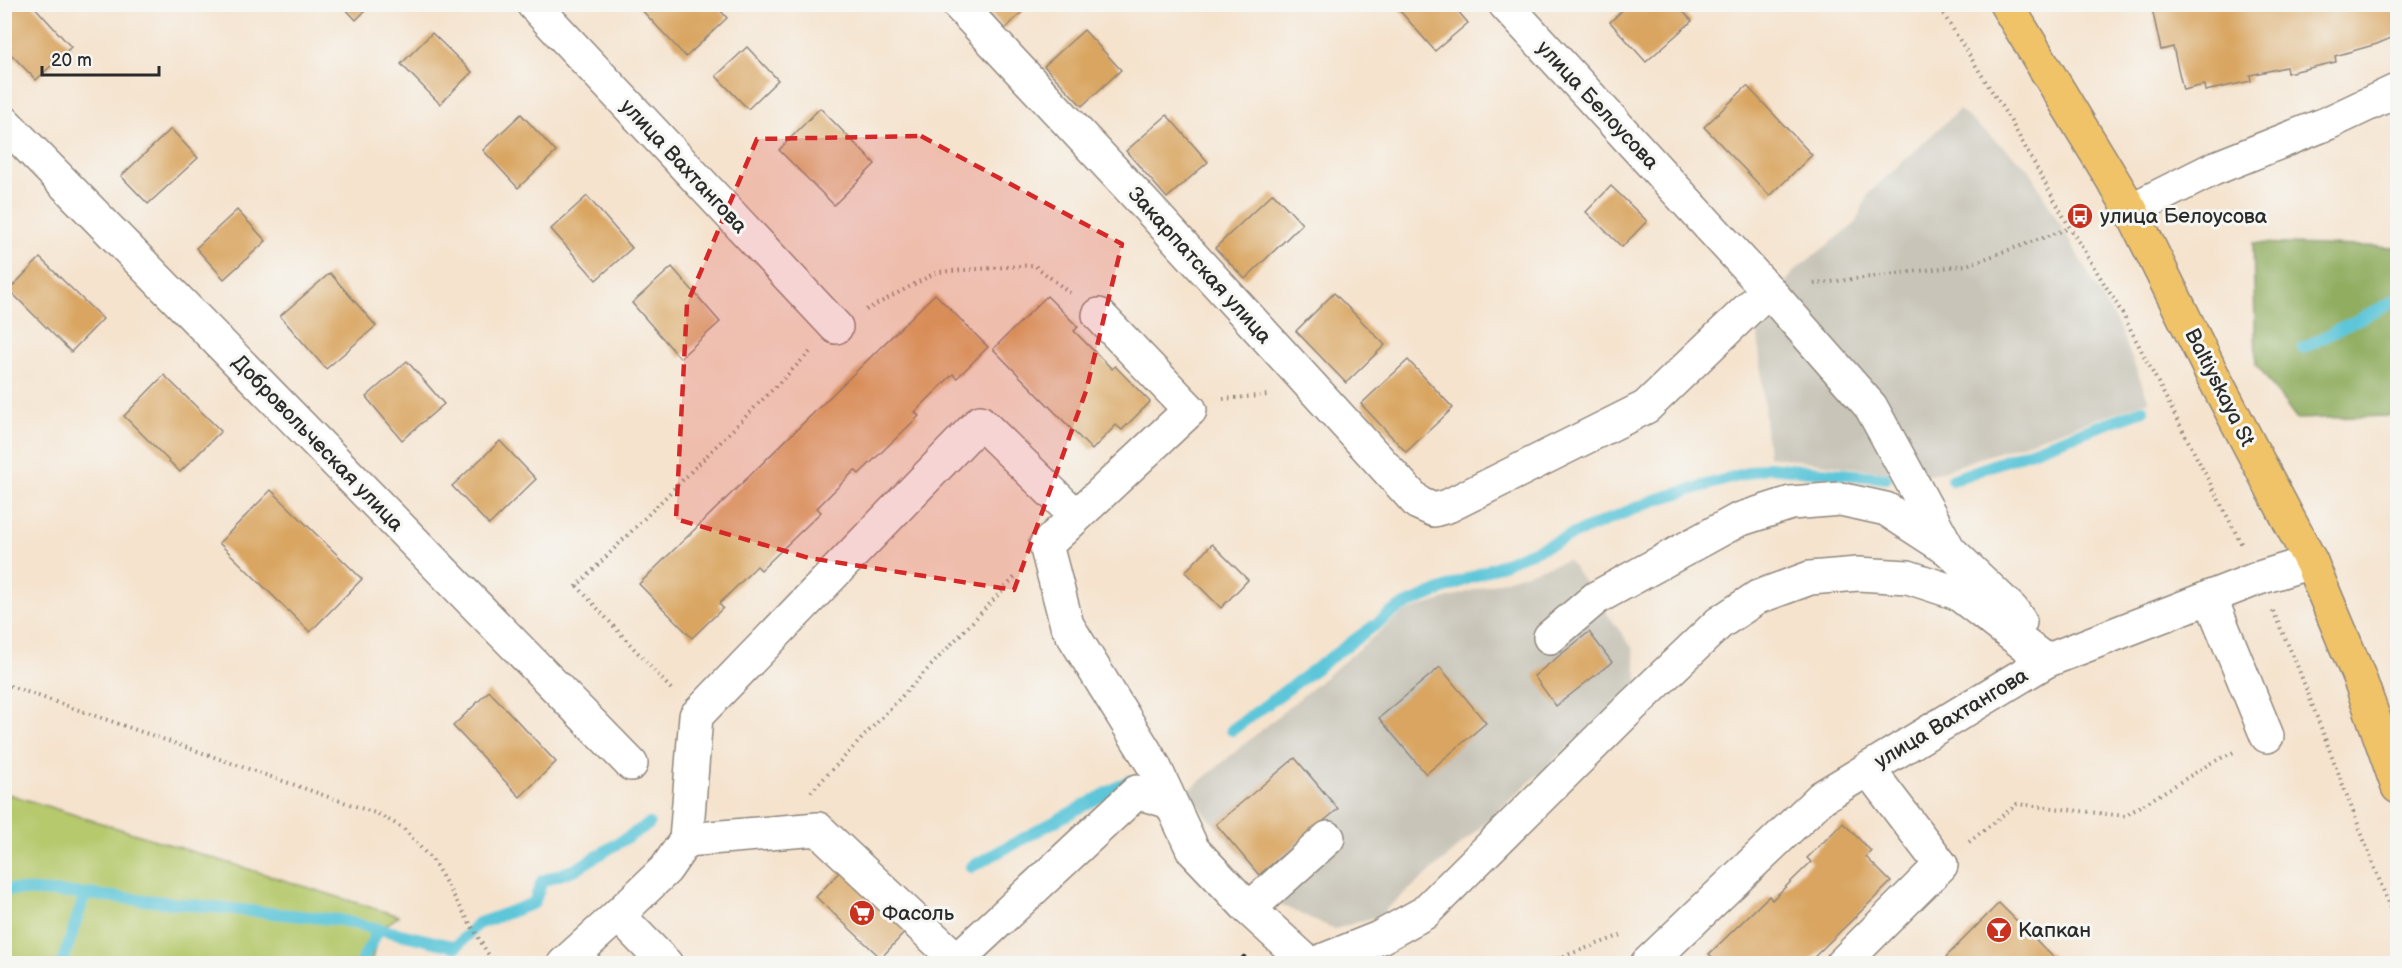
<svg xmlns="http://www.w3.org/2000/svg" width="2402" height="968" font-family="'Balsamiq Sans',sans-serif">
	<rect width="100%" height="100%" fill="#f6f6f2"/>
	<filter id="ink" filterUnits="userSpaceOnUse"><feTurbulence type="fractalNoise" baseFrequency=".0167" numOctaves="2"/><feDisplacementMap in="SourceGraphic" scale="12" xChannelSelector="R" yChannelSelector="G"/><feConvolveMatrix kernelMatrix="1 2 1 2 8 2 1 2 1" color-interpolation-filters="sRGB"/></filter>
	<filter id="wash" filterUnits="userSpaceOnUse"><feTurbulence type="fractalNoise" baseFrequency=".008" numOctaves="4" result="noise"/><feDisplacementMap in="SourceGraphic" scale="24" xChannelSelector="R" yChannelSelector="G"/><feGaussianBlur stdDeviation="1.35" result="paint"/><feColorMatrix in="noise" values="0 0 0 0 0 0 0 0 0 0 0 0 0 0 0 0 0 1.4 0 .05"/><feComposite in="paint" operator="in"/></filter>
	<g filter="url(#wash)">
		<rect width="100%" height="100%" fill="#f5e3ce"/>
		<g fill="#c8c4b8">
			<polygon points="1959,110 2027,167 2119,327 2149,401 1924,477 1768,456 1757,321 1795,270 1855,224 1868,194"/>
			<polygon points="1568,560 1633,649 1638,683 1443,861 1378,916 1335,929 1283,906 1187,792 1402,613"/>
		</g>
		<polygon fill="#b6c96d" stroke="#707a4c" stroke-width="1.5" points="4,793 5,793 399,916 379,930 371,963 5,963"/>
		<polygon fill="#90ad60" stroke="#5e6c46" stroke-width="1.5" points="2253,243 2397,247 2397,412 2387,416 2297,419 2256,364"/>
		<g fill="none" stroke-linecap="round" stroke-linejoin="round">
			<g stroke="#5dc6d9" stroke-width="12">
				<polyline points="2303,348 2398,299"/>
				<polyline points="1952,480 2143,410"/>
				<polyline points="1232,730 1398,608 1655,500 1768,467 1886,478"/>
				<polyline points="971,867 1129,781"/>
				<polyline points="4,889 85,894 340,920 456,947 477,924 534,903 542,881 576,869 649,824"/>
				<polyline points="62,964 85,894"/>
				<polyline points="360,964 379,929"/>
			</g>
		</g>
		<g id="blocks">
			<g fill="#d9a561">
				<polygon points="15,4 32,4 71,47 36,80 4,47 4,14"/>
				<polygon points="341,4 372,4 356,20"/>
				<polygon points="636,4 715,4 727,18 686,57"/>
				<polygon points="982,4 1030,4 1005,29"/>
				<polygon points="1394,4 1452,4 1468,23 1435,51"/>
				<polygon points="1629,4 1676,4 1692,21 1646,62 1610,22"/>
				<polygon points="2151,4 2398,4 2398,35 2377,44 2335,56 2336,62 2287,73 2286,67 2250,75 2251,81 2205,91 2204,85 2183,90 2173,47 2161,50"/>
				<polygon points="1084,30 1121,70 1082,106 1044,66"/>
				<polygon points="432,33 472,72 440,104 401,64"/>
				<polygon points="747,47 778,80 748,109 716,76"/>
				<polygon points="1747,86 1812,155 1770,196 1704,127"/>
				<polygon points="820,108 875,164 834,205 779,150"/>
				<polygon points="521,114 556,152 518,188 483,150"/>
				<polygon points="1167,115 1208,162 1167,198 1126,151"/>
				<polygon points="171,129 198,158 148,204 121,176"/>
				<polygon points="1611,186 1647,221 1622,247 1586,212"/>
				<polygon points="1273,193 1302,224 1245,279 1215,248"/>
				<polygon points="587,196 632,248 596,280 551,229"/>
				<polygon points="237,210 266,241 224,279 196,248"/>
				<polygon points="40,258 103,319 71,352 9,290"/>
				<polygon points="672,267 720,322 680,358 632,303"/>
				<polygon points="330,273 376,326 326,369 280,316"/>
				<polygon points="1334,293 1385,345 1346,383 1296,331"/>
				<polygon points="935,294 988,347 957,378 953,374 915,412 919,416 859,474 855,470 817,508 821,512 761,570 757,566 719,604 723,608 692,638 639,584"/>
				<polygon points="1047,296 1078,327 1074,331 1112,369 1115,366 1150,402 1122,430 1116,425 1092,450 993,349"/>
				<polygon points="1408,360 1453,408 1406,452 1361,404"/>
				<polygon points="407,361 444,404 402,440 366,397"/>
				<polygon points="164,375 221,431 180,472 124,416"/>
				<polygon points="500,441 536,479 489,525 452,486"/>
				<polygon points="271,490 362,579 310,632 219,543"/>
				<polygon points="1212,544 1248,580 1221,608 1185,572"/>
				<polygon points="1589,632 1612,662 1556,706 1534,676"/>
				<polygon points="1440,667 1486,723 1426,774 1379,718"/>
				<polygon points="489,691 556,762 520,797 453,726"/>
				<polygon points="1295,758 1338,809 1259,875 1216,824"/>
				<polygon points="1843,823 1871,851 1866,857 1891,882 1807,964 1707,964 1713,958 1709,954 1769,896 1772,900 1811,862 1807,858"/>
				<polygon points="843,868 907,930 881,958 816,897"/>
				<polygon points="1999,903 2060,964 1952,964 1946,957"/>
			</g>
		</g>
	</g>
	<g filter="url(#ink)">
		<use href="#blocks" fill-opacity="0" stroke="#90877c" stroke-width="1.5"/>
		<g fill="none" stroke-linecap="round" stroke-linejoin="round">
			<g stroke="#90877c" stroke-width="36">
				<g id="minor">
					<polyline points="533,4 836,327"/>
					<polyline points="958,4 1153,213 1418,503 1434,510 1448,506 1646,407 1768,290"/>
					<polyline points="1505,4 1768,290 1871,407 1949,550"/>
					<polyline points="4,122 631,764"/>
					<polyline points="2131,210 2213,169 2328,123 2398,90"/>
					<polyline points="1099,315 1190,410 1046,545 1067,625 1154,766 1193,850 1249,909 1309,964"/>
					<polyline points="2210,597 2267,736"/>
					<polyline points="1550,637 1596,598 1738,520 1791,503 1840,499 1886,509 1949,550 2012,610 2020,622"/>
					<polyline points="686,840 818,829 957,960 954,964"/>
					<polyline points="1249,909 1328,838"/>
					<polyline points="618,915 666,964"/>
					<polyline points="957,960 1137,792 1170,802"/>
					<polyline points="564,964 618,915 666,869 686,840 696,716 980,422 1076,516"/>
					<polyline points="1314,964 1379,938 1424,913 1632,706 1719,623 1758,597 1810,578 1858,574 1908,577 1957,593 2046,661"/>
					<polyline points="1647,964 1822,797 2046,661 2259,578 2311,562"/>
					<polyline points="1842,964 1941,865 1868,769"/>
				</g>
			</g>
			<g stroke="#90877c" stroke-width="36">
				<polyline id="major" points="2006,4 2131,210 2212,374 2311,562 2359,677 2398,787"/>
			</g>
			<g stroke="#90877c" stroke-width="4" stroke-dasharray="1.5 4.5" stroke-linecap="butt">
				<polyline points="1937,4 2010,120 2070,228 2121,311 2242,545"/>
				<polyline points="1814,284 1967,265 2070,228"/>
				<polyline points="866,310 937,272 1034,265 1070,293"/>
				<polyline points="1223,399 1269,395"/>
				<polyline points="2273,611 2297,665 2398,929"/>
				<polyline points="4,684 378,814 403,828 433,861 494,964"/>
				<polyline points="671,689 577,586 810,352"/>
				<polyline points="811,792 1016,576"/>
				<polyline points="1969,842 2017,804 2125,816 2211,763 2234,752"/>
				<polyline points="1528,964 1559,958 1622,935"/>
			</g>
			<use href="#minor" stroke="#fff" stroke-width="33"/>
			<use href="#major" stroke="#f1c369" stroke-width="33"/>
			<polyline stroke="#2b2b2b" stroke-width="4.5" points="1238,964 1244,957"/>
		</g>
	</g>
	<path fill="#d62828" fill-opacity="0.2" stroke="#d62828" stroke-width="4.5" stroke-dasharray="12 8" stroke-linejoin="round" d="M921 136 1122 244 1086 391 1014 590 809 558 676 519 687 304 757 139Z"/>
	<defs>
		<g id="bus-disc" transform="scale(1.35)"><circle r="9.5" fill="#c8321e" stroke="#f6f6f2"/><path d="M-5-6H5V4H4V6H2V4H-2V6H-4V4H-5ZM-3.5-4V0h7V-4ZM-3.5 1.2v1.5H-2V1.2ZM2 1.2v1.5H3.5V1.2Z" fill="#fff"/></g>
		<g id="supermarket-disc" transform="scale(1.35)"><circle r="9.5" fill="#c8321e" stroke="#f6f6f2"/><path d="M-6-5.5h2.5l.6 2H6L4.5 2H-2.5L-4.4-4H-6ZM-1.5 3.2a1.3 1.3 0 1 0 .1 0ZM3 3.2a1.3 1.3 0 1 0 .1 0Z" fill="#fff"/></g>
		<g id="bar-disc" transform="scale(1.35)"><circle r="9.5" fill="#c8321e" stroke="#f6f6f2"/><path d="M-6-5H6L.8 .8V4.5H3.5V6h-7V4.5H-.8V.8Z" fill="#fff"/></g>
	</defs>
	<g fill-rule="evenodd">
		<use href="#bus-disc" x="2080" y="216"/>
		<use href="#supermarket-disc" x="862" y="913"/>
		<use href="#bar-disc" x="1999" y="930"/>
	</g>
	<g text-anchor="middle" stroke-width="6" stroke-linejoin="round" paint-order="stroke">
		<g font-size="21" fill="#2b2b2b" stroke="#f6f6f2">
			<text transform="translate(1598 105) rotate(47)" y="7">улица Белоусова</text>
			<text transform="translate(684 166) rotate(47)" y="7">улица Вахтангова</text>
			<text transform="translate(1200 265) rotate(48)" y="7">Закарпатская улица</text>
			<text transform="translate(2220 387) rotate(63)" y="7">Baltiyskaya St</text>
			<text transform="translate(318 443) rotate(46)" y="7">Добровольческая улица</text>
			<text transform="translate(1951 718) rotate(-31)" y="7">улица Вахтангова</text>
		</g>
		<g font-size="21" fill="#2b2b2b" stroke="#f6f6f2" text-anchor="start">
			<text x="2100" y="223">улица Белоусова</text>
			<text x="882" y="920">Фасоль</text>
			<text x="2018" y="937">Капкан</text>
		</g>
	</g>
	<rect width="2402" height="968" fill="none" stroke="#f6f6f2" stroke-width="24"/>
	<path d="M42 66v9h117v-9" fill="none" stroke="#2b2b2b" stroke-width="3"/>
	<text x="51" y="66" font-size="18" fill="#2b2b2b" stroke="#f6f6f2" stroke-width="4.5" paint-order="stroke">20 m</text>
</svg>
